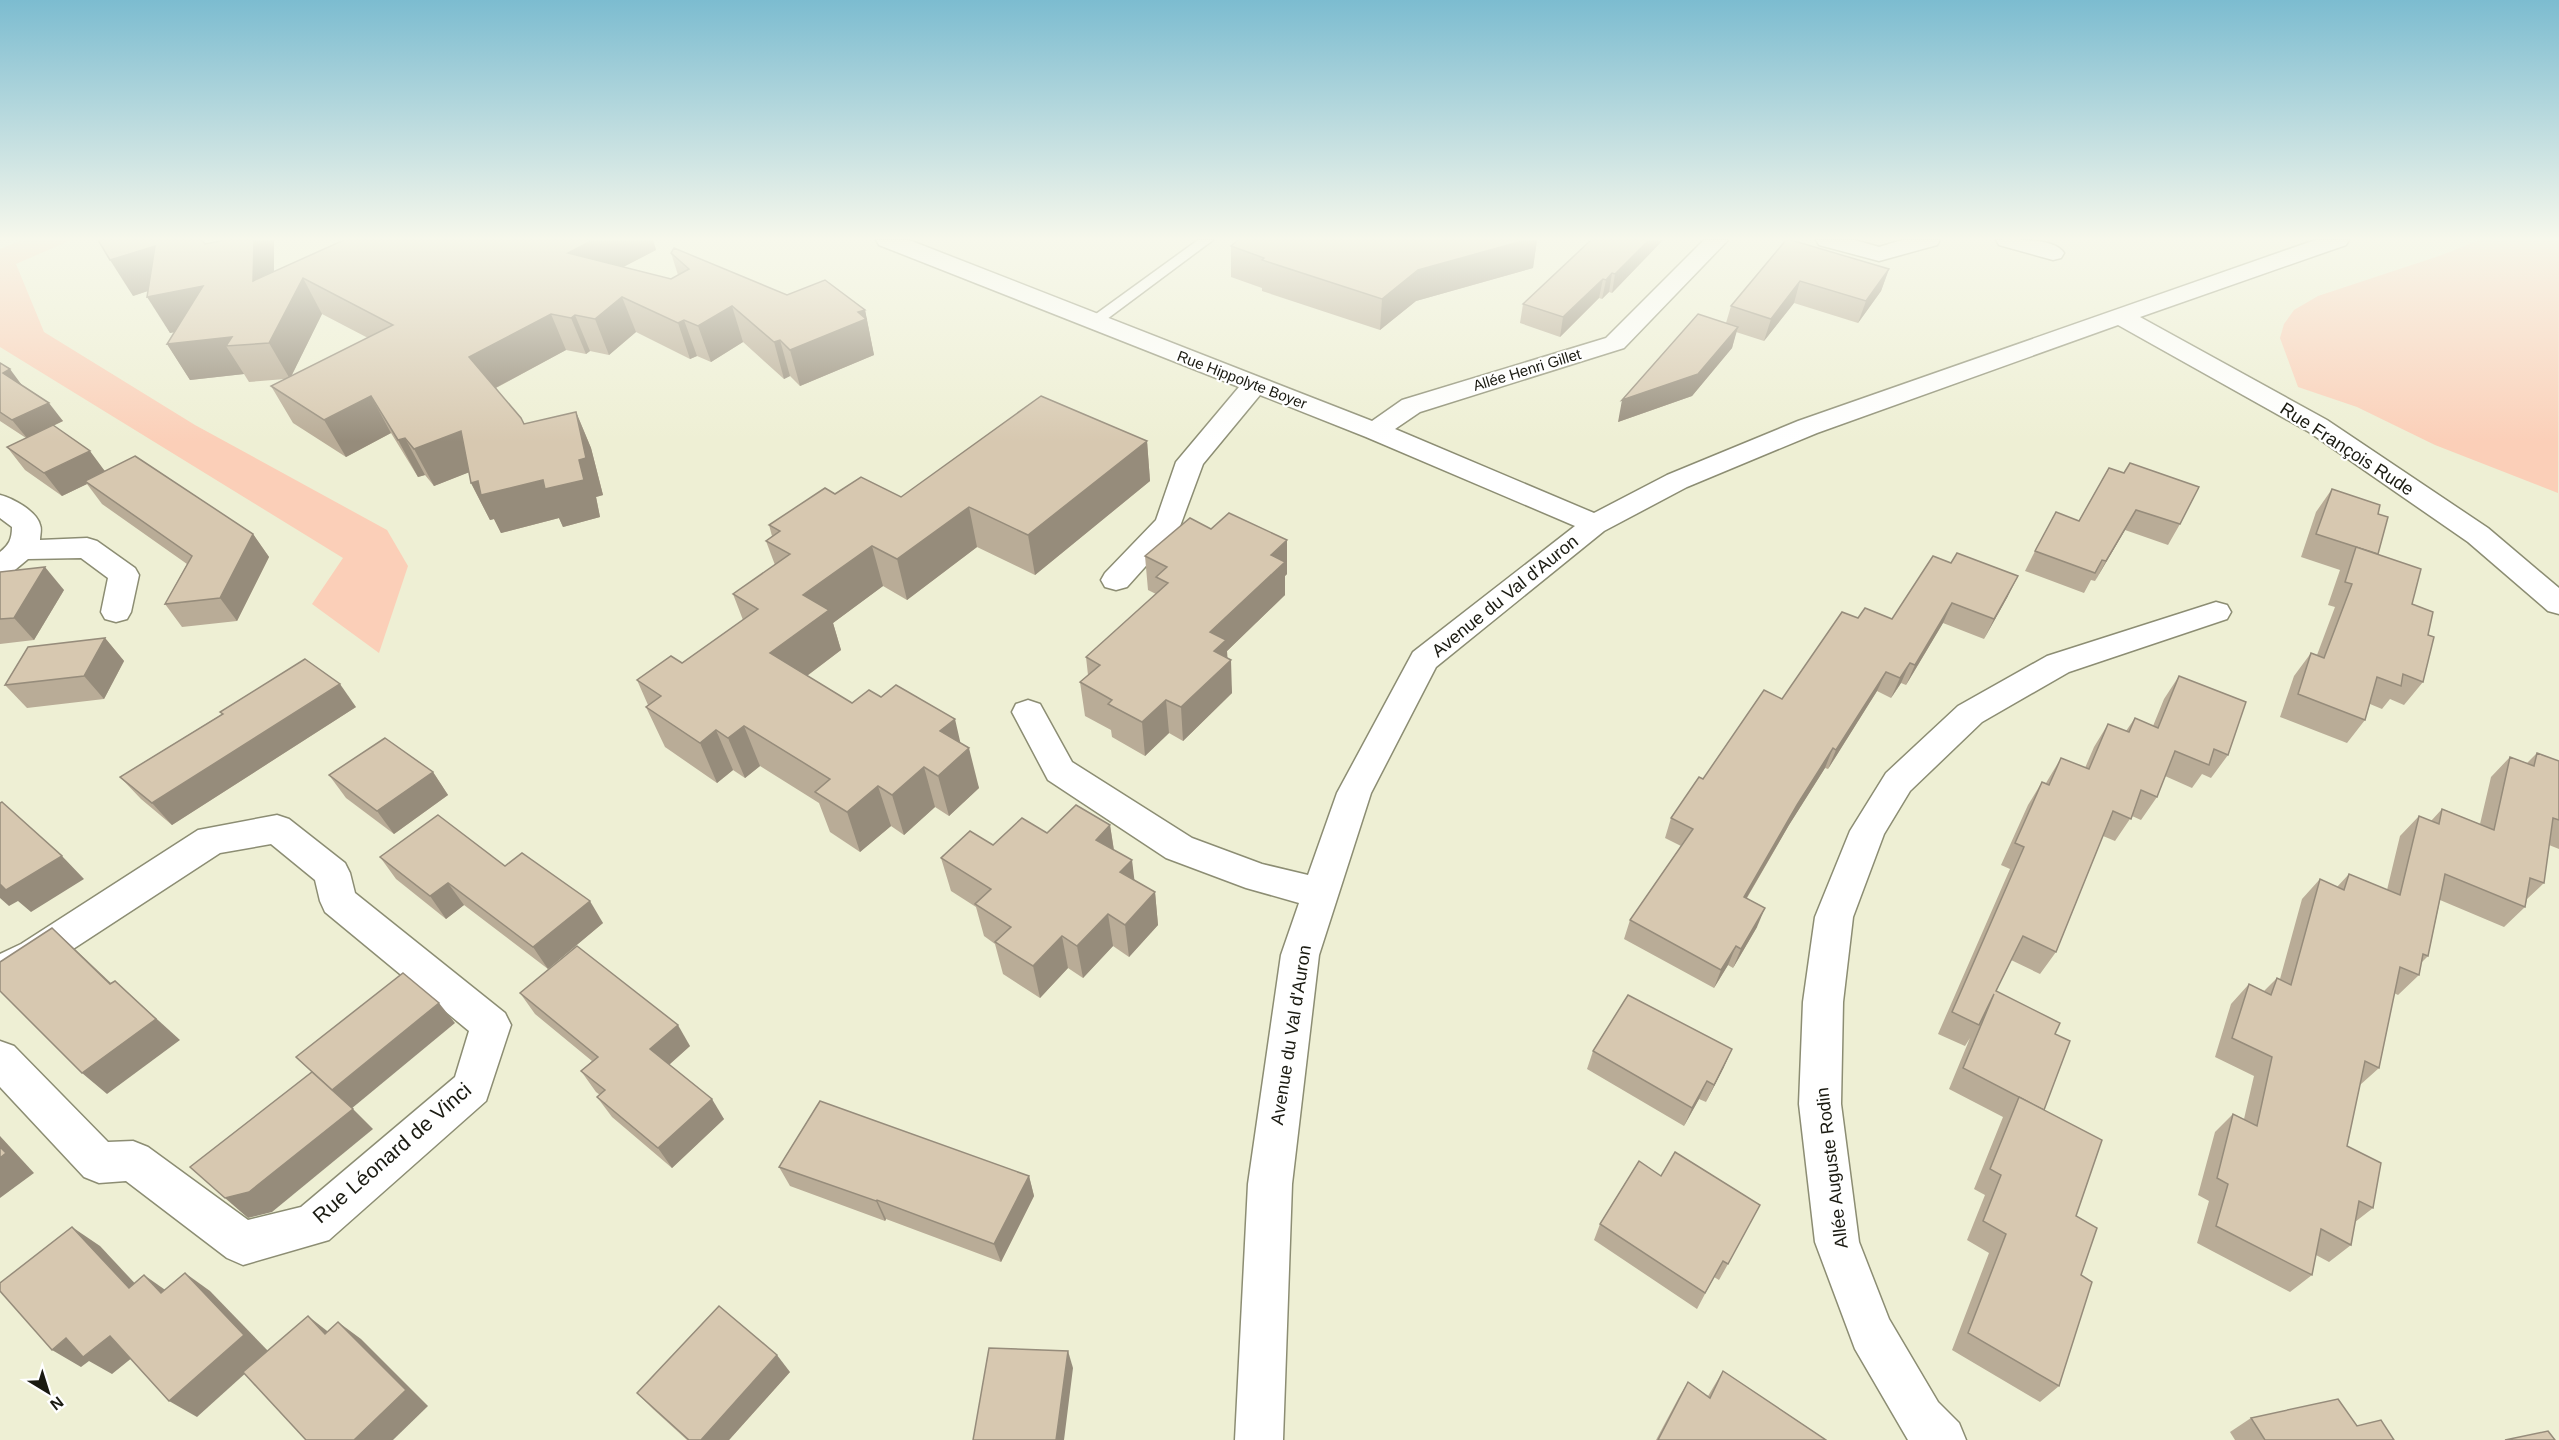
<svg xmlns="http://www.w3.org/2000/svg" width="2559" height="1440" font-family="Arial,sans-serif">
	<rect width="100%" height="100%" fill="#eeefd4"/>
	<g fill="#fbcfb8">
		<polygon points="22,240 71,240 16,264 44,332 195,425 387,530 408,566 379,653 312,604 343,558 0,347 0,249"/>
		<polygon points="2479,240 2559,240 2558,493 2435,445 2357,407 2298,387 2280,338 2284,324 2294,310 2318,296 2442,255"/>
	</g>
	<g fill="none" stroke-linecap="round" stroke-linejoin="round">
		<g stroke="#8c8d73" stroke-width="3">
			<polygon id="lane" points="1198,240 1213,240 1099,325 1089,325 1087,322 1089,319"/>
		</g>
		<g stroke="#8c8d73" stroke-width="3">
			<g id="street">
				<polygon points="876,240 909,240 1372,421 1402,400 1606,338 1704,240 1728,240 1624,348 1420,412 1395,429 1594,513 1667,475 1798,421 2315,240 2349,240 2346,245 2140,317 2327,420 2488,528 2559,588 2559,614 2548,611 2468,542 2309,432 2118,325 1817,433 1687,487 1604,531 1436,667 1371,793 1319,955 1292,1184 1283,1440 1235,1440 1248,1184 1281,955 1299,903 1246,888 1166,858 1048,780 1012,712 1016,704 1028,700 1040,704 1072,762 1192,838 1262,864 1308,875 1337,793 1413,652 1575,526 1366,437 1260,395 1203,464 1179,529 1127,587 1116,590 1105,587 1101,580 1105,573 1156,520 1176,462 1239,387 879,245"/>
				<polygon points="1816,240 1855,240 1879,247 1902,240 1940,240 1937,245 1879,261 1819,245"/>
				<path d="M1996 240C2013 240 2054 237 2064 253L2061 258 2053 260 1999 245Z"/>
				<path d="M0 495C12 498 37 511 40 525 42 529 40 535 40 540L87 538 97 541 135 568 139 575 131 612 127 619 116 622 105 619 101 612 108 578 81 558 28 559 10 574 0 577V552C9 545 12 539 12 527L0 518Z"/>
				<polygon points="2216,602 2227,605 2231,612 2227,619 2069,672 1982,722 1910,791 1884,834 1853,917 1843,1002 1841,1104 1859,1242 1889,1319 1938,1402 1959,1423 1966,1440 1908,1440 1855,1349 1815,1242 1799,1104 1803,1002 1815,917 1850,831 1886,773 1958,706 2047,656"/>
				<polygon points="277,815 289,819 345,863 350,873 355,893 505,1013 511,1025 486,1101 329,1240 243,1265 227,1258 126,1181 99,1183 84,1177 0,1087 0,1041 14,1046 108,1142 133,1141 148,1147 248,1220 301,1207 455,1077 469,1031 325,912 320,901 315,880 271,844 220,853 47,966 0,988 0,954 21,944 198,830"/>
			</g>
		</g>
		<use href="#lane" fill="#fff" fill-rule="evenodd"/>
		<use href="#street" fill="#fff" fill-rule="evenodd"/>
	</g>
	<g fill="#b9ac97" fill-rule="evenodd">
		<path d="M344 240H653L656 250 623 267 671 279 678 275 671 253 787 295 865 310 874 355 800 386 790 376 784 379 743 342 711 362 697 356 690 359 636 332 609 355 590 351 586 354 566 350 496 388 525 424 576 412 591 448 603 495 596 497 600 517 563 527 559 518 501 533 494 519 490 520 471 483 469 472 434 486 425 475 418 477 391 433 346 457 293 423 271 386 285 379 249 382 244 374 190 380 167 344 174 332 170 333 148 291 133 296 205 244 274 272ZM322 314 368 338 291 376Z"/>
		<polygon points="1537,240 1533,268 1416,301 1380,330 1262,291 1262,288 1231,277 1231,246 1238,241"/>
		<polygon points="1663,240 1612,293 1609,292 1602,299 1599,298 1560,337 1520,323 1523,304"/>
		<polygon points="1786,240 1889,269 1881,291 1858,323 1794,303 1764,341 1736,332 1732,348 1692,396 1618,422 1726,323 1731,306"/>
		<polygon points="0,363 23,386 63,421 53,426 105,471 253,534 269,557 237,621 182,627 165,604 187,564 102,504 87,484 62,496 25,470 7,447 26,438 0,421"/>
		<polygon points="1147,441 1150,481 1035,575 977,547 907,600 883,586 833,623 841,650 807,676 852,703 961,743 979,788 949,816 935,807 904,835 891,826 860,852 830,832 819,803 760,766 745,778 733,770 717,783 665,747 646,707 648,705 637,680 682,663 743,620 733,594 775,565 766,541 772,536 769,525 835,494 901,497"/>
		<polygon points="2109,468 2180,524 2168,545 2125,530 2095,581 2091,580 2084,593 2025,571 2035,551 2079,521"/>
		<polygon points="2332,489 2378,514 2378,554 2412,604 2428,635 2423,682 2404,705 2390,699 2382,709 2370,704 2365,720 2347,743 2280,717 2294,676 2311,653 2317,655 2335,607 2328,605 2340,570 2301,557 2316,512"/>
		<polygon points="1145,556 1287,574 1285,576 1285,595 1227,651 1232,693 1183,741 1169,733 1145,756 1112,737 1111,730 1085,716 1080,682 1088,675 1086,657 1156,594 1148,590"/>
		<polygon points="1951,563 2008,596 1984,639 1943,623 1906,685 1901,683 1891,698 1877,691 1828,769 1825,768 1789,825 1747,898 1757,927 1733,968 1728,965 1714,988 1624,939 1630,920 1681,846 1665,838 1671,818 1703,779 1782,699 1858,618 1892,619"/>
		<polygon points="0,572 64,590 34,640 0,644"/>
		<polygon points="105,638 124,661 104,699 27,708 5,685"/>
		<polygon points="2179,676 2228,755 2211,778 2202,774 2192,788 2165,776 2157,797 2141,820 2132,816 2115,841 2103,836 2056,952 2040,974 2011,960 1996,991 2055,1034 2044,1110 2076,1216 2081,1275 2059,1386 2040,1402 1952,1350 1989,1253 1967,1240 1985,1195 1974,1189 2003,1117 1949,1089 1970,1038 1965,1046 1938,1034 2010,869 2001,865 2028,805 2042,782 2046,783 2061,758 2085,768 2094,747 2108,724 2126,731 2135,718 2153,726 2164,699"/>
		<polygon points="356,707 172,825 141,799 120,777 222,714 220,712"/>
		<polygon points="2537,753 2559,761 2559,849 2549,845 2544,883 2527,899 2525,907 2504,927 2440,900 2428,956 2421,963 2419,975 2398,995 2394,993 2379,1068 2360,1085 2347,1146 2373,1208 2355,1222 2351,1245 2329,1262 2316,1255 2312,1275 2290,1292 2197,1243 2209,1201 2198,1195 2215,1132 2233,1114 2244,1119 2254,1076 2215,1057 2231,1004 2249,984 2264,991 2277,978 2280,979 2302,899 2320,879 2337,887 2349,874 2387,890 2400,836 2419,816 2431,821 2442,809 2480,824 2491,777 2510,757 2527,763"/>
		<polygon points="433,772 448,795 394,834 346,798 329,775"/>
		<polygon points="1110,825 1114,850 1134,880 1155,892 1158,925 1129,957 1113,946 1083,978 1068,968 1040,998 1003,974 995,944 984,936 976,907 951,891 941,858 993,845 1047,833"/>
		<polygon points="380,857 505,866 603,923 548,969 464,905 446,919 396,879"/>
		<polygon points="520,993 690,1046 669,1065 724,1119 672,1168 612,1117 597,1097 600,1095 596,1092 581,1071 592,1061 535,1014"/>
		<polygon points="1593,1051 1724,1067 1706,1102 1699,1099 1684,1126 1587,1069"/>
		<polygon points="1639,1161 1728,1264 1719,1280 1714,1277 1697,1309 1594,1240 1600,1224"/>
		<polygon points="779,1167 1029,1176 1034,1196 1001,1262 886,1219 885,1221 790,1186"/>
		<polygon points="1723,1371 1826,1440 1656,1440 1679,1397 1688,1382 1708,1396"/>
		<polygon points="790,1372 729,1440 687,1440 653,1409 637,1393"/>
		<polygon points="2251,1418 2357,1426 2394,1440 2235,1440 2230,1432"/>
	</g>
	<g fill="#968c7b">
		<polygon points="254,240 274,240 274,317 253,281"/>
		<polygon points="593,240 653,240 656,250 581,289 568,253"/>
		<polygon points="1526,240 1537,240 1533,268 1416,301 1380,330 1382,299 1418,270"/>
		<polygon points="1649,240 1663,240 1612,293 1615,274"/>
		<polygon points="155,246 177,281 133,296 110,260"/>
		<polygon points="1889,269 1881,291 1858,323 1866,301"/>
		<polygon points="1612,273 1609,292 1602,299 1606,280"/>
		<polygon points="303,278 322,314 290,379 269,343"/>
		<polygon points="1603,279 1599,298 1560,337 1563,317"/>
		<polygon points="1800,281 1794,303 1764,341 1771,319"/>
		<polygon points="203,286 225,322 170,333 147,297"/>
		<polygon points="622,297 636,332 609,355 595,319"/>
		<polygon points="732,306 743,342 711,362 698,326"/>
		<polygon points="865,310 874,355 800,386 790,350 858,312"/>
		<polygon points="551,314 566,350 486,393 469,357"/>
		<polygon points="575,315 590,351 586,354 571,318"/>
		<polygon points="684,320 697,356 690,359 678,323"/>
		<polygon points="1738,327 1732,348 1692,396 1618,422 1622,400"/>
		<polygon points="232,337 226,346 244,374 190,380 167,344"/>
		<polygon points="780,340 790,376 784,379 774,342"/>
		<polygon points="10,369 24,388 3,373"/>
		<polygon points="371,396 391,433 346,457 324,420"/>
		<polygon points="49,403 63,421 27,438 12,420"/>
		<polygon points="576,412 591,448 603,495 596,497 600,517 563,527 559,518 501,533 494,519 490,520 471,483 478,481 543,480 579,460"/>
		<polygon points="461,431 480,468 434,486 414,449"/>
		<polygon points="405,438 425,475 418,477 398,440"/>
		<polygon points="1147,441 1150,481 1035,575 1028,535"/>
		<polygon points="90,451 107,474 85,481 87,484 62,496 44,473"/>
		<polygon points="969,507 977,547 907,600 897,559"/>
		<polygon points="2136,510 2125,530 2095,581 2106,561"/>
		<polygon points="253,534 269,557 237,621 220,598"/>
		<polygon points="1287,540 1287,574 1285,576 1285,595 1227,651 1227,664 1231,660 1232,693 1183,741 1181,707 1210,632 1271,555"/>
		<polygon points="872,546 883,586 833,623 841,650 784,693 770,653 803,595"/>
		<polygon points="45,567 64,590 34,640 14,618"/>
		<polygon points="2018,576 2008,596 1984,639 1994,619"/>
		<polygon points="1952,603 1943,623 1906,685 1915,665"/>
		<polygon points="105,638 124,661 104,699 84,676"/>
		<polygon points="1910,663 1901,683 1891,698 1900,678"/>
		<polygon points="1886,672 1877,691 1828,769 1836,750"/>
		<polygon points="340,684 356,707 172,825 152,803"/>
		<polygon points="1166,700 1169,733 1145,756 1142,722"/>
		<polygon points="955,719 963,754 969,748 979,788 949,816 938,776 940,731"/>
		<polygon points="744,726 760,766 745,778 728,738"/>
		<polygon points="716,730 733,770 717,783 700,743"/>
		<polygon points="1833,748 1825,768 1789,825 1736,916 1744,897 1797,805"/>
		<polygon points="924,767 935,807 904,835 892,795"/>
		<polygon points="433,772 448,795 394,834 377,811"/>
		<polygon points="878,786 891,826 860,852 847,812"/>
		<polygon points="1110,825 1115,858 1096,840"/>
		<polygon points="62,856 84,879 31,912 18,901 9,906 0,898 0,884"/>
		<polygon points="1132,860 1136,893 1120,872"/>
		<polygon points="448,883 464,905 446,919 430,896"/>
		<polygon points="1155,892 1158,925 1129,957 1125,925"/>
		<polygon points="590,901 603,923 548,969 533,947"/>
		<polygon points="1765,908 1757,927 1733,968 1741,949"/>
		<polygon points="1108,914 1113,946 1083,978 1077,946"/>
		<polygon points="52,928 76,950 134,1005 110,984"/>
		<polygon points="1062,936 1068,968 1040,998 1033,966"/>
		<polygon points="1736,946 1728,965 1714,988 1721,970"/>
		<polygon points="115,981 180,1040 107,1094 82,1073"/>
		<polygon points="439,1003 455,1023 351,1109 332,1090"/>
		<polygon points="678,1025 690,1046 663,1070 650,1049"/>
		<polygon points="1732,1049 1724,1067 1706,1102 1714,1085"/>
		<polygon points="1707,1081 1699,1099 1684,1126 1692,1108"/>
		<polygon points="712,1099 724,1119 672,1168 658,1148"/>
		<polygon points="353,1109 373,1129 272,1212 248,1218 225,1198"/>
		<polygon points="0,1136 34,1173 0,1198"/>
		<polygon points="1029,1176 1034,1196 1001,1262 994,1244"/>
		<polygon points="877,1200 886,1219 885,1221 876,1201"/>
		<polygon points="72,1227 100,1246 156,1306 129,1288"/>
		<polygon points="185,1273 210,1291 269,1352 197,1417 169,1401"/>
		<polygon points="144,1275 171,1294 161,1293"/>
		<polygon points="308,1316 331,1334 325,1334"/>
		<polygon points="338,1322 361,1339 428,1406 393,1440 354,1440"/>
		<polygon points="110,1336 138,1353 112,1374 89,1361 81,1367 52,1350 66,1338"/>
		<polygon points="1068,1351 1073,1368 1064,1440 1056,1440"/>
		<polygon points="777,1355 790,1372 729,1440 701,1440"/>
	</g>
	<g fill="#d7c8b0" stroke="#968c7b" stroke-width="1.5">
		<polygon points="98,240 202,240 205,244 225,240 254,240 253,281 344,240 593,240 568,253 671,279 689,269 671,253 674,248 787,295 825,280 865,310 858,312 866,319 790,350 780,340 774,342 732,306 698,326 684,320 678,323 622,297 595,319 575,315 571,318 551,314 469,357 521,418 524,424 576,412 586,458 579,460 584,480 545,489 543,480 481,495 478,481 471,483 461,431 414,449 405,438 398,440 371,396 324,420 271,386 393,325 303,278 269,343 226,346 232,337 167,344 203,286 147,297 155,246 110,260"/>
		<polygon points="1238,240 1526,240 1418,270 1382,299 1262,260 1264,258 1231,246"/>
		<polygon points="1591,240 1649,240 1615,274 1612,273 1606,280 1603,279 1563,317 1523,304"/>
		<polygon points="1786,240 1791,240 1889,269 1866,301 1800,281 1771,319 1731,306"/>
		<polygon points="1698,314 1738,327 1698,374 1622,400"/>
		<polygon points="0,363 10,369 3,373 49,403 12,420 0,412"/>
		<polygon points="1041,396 1147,441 1028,535 969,507 897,559 872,546 803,595 829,610 770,653 852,703 869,690 881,697 896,685 955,719 940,731 969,748 938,776 924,767 892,795 878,786 847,812 815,792 830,779 744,726 728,738 716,730 700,743 646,707 661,696 637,680 671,656 682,663 758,609 733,594 790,554 766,541 780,531 769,525 825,488 835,494 861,477 901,497"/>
		<polygon points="53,425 90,451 44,473 7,447"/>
		<polygon points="135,456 253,534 220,598 165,604 192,556 85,481"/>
		<polygon points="2130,463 2199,487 2180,524 2136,510 2106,561 2102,560 2095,573 2035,551 2056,512 2079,521 2109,468 2124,473"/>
		<polygon points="2332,489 2380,505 2378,514 2388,517 2378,554 2316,534"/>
		<polygon points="1229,513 1287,540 1271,555 1285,562 1210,632 1226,640 1214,651 1231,660 1181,707 1166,700 1142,722 1108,704 1112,700 1080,682 1100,665 1086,657 1168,583 1156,577 1167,567 1145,556 1190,518 1211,529"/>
		<polygon points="2356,547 2421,569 2412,604 2433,612 2428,635 2434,637 2423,682 2403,674 2401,686 2377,677 2365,720 2298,694 2311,653 2324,658 2352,584 2345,582"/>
		<polygon points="1957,553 2018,576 1994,619 1952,603 1915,665 1910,663 1900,678 1886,672 1836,750 1833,748 1797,805 1744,897 1765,908 1741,949 1736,946 1721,970 1630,920 1693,829 1671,818 1699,777 1703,779 1764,690 1782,699 1842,612 1858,618 1865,608 1892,619 1933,556 1951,563"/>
		<polygon points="45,567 14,618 0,619 0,572"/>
		<polygon points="105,638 84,676 5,685 28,647"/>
		<polygon points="305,659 340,684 152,803 120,777 223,714 220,712"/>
		<polygon points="2179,676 2246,702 2228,755 2214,749 2209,765 2175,751 2157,797 2141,790 2131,819 2113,811 2056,952 2023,936 1996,991 2060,1023 2055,1034 2070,1041 2044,1110 1963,1068 1994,994 1979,1025 1952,1012 2024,847 2015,843 2042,782 2049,785 2061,758 2089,769 2108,724 2129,732 2135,718 2158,728"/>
		<polygon points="385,738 433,772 377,811 329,775"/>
		<polygon points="2537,753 2559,761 2559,820 2553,818 2544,883 2530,878 2525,907 2445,874 2428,956 2423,954 2419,975 2400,967 2379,1068 2365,1061 2347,1146 2381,1163 2373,1208 2359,1201 2351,1245 2321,1229 2312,1275 2216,1226 2228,1184 2217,1178 2233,1114 2257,1126 2272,1057 2232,1038 2249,984 2271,995 2277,978 2291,985 2320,879 2344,890 2349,874 2400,895 2419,816 2439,824 2442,809 2494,830 2510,757 2534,766"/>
		<polygon points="2,802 62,856 6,890 0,884 0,803"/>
		<polygon points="1076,805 1110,825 1096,840 1132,860 1120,872 1155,892 1125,925 1108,914 1077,946 1062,936 1033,966 995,942 1011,927 975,904 991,889 941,858 970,831 993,845 1022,818 1047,833"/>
		<polygon points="438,815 505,866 522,853 590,901 533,947 448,883 430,896 380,857"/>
		<polygon points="52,928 110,984 115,981 156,1019 82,1073 0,991 0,962"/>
		<polygon points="577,946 678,1025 650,1049 712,1099 658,1148 597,1097 605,1090 581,1071 598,1057 520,993"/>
		<polygon points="403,973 439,1003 332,1090 296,1057"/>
		<polygon points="1628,995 1732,1049 1714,1085 1707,1081 1692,1108 1593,1051"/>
		<polygon points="312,1072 353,1109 249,1192 225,1198 190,1167"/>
		<polygon points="2019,1097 2102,1140 2076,1216 2097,1228 2081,1275 2092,1282 2059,1386 1968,1333 2006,1234 1983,1221 2001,1175 1990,1169"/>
		<polygon points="820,1101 1029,1176 994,1244 877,1200 876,1201 779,1167"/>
		<polygon points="0,1147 6,1153 0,1158"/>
		<polygon points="1675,1152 1760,1205 1728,1264 1723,1261 1705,1293 1600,1224 1639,1161 1661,1176"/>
		<polygon points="72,1227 129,1288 144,1275 161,1293 185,1273 244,1335 169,1401 110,1336 83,1357 66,1338 52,1350 0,1291 0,1283"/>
		<polygon points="719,1306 777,1355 701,1440 689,1440 637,1393"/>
		<polygon points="308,1316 325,1334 338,1322 406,1390 354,1440 306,1440 243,1372"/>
		<polygon points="989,1348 1068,1351 1056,1440 973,1440"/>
		<polygon points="1723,1371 1826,1440 1658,1440 1688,1382 1710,1398"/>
		<polygon points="2338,1399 2357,1426 2381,1420 2394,1440 2265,1440 2251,1418"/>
		<polygon points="2548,1431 2555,1440 2505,1440"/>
	</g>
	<linearGradient id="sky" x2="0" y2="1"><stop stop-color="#7cbcd0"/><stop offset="0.54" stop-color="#f7f8ec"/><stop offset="1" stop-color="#f7f8ec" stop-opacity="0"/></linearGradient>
	<rect width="2559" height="442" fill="url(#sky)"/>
	<g text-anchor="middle" stroke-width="4.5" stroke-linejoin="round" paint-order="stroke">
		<g font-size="15" fill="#1a1a11" stroke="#fff">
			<text transform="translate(1527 370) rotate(-17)" y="5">Allée Henri Gillet</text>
			<text transform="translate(1242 380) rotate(21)" y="5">Rue Hippolyte Boyer</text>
		</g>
		<g font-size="18" fill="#1a1a11" stroke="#fff">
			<text transform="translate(2347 449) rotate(33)" y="6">Rue François Rude</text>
			<text transform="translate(1505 596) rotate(-39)" y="6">Avenue du Val d'Auron</text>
			<text transform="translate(1291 1035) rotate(-81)" y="6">Avenue du Val d'Auron</text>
			<text transform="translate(1832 1168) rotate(-97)" y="6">Allée Auguste Rodin</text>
		</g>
		<g font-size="21" fill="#1a1a11" stroke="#fff">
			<text transform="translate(392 1153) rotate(-41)" y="7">Rue Léonard de Vinci</text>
		</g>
	</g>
	<g transform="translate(48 1392) rotate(142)" stroke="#ffffff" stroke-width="4.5" paint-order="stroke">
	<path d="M0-4.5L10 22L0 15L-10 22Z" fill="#1a1a11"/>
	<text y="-9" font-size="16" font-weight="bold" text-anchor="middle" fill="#1a1a11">N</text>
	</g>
</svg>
